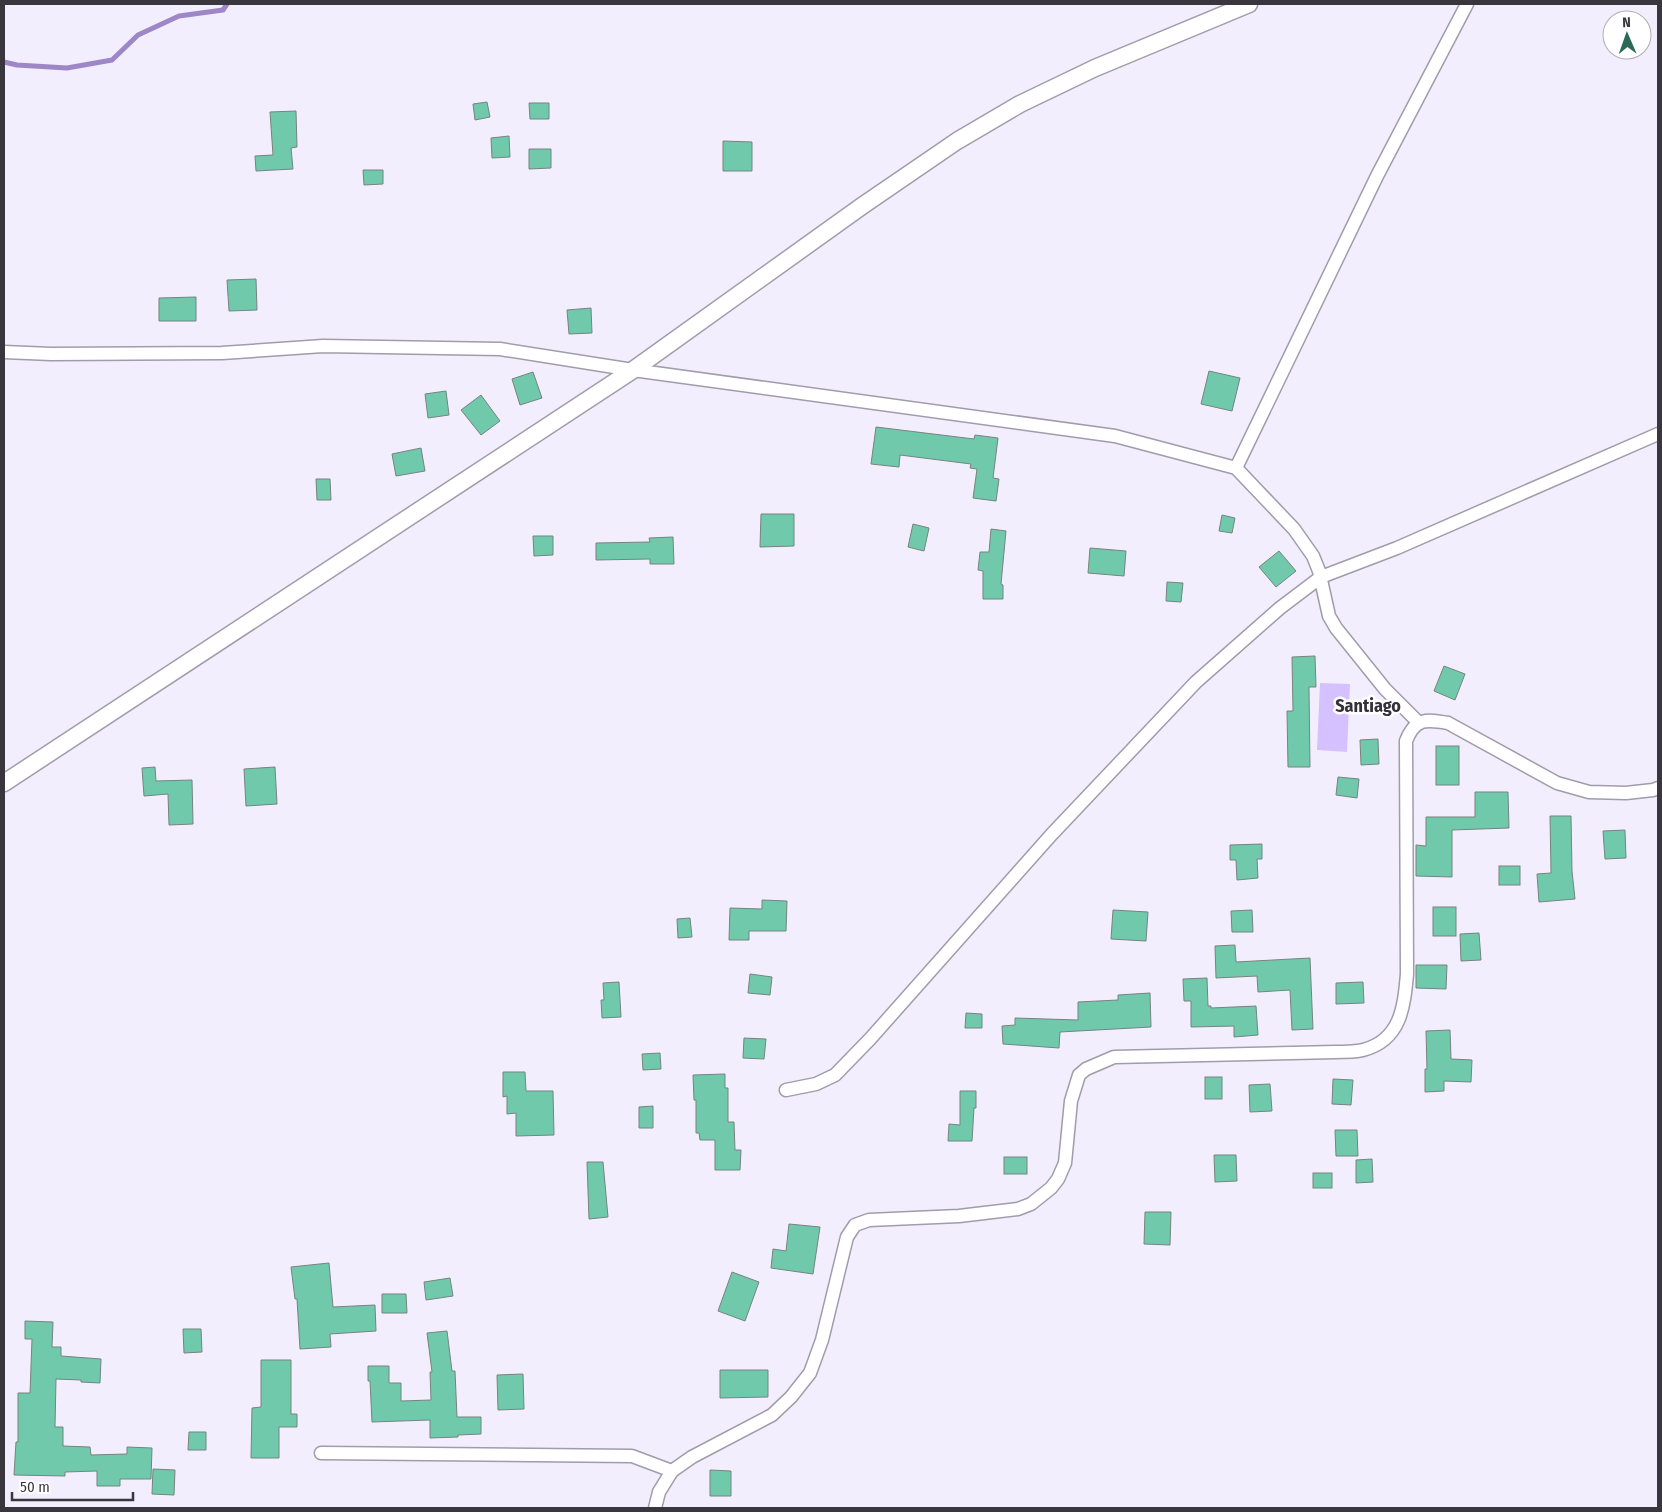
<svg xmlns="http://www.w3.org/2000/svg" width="1662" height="1512" font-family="'Fira Sans Condensed',sans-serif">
	<rect width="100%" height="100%" fill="#f3eefd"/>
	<polygon fill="#d5c1ff" points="1320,683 1350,684 1347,752 1317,750"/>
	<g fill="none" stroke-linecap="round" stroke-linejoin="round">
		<polyline stroke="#9d87c7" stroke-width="5" points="4,62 17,65 67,68 112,60 138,35 179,16 223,10 227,4"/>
	</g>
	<g fill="#71c9ac" stroke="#75847e">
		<polygon points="487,102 490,117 475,120 473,104"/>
		<polygon points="529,103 549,103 549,119 530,119"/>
		<polygon points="296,111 297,147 291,148 293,169 256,171 255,156 273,155 270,112"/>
		<polygon points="509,136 510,157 492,158 491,138"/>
		<polygon points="723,141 752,142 752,171 723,171"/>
		<polygon points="529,149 551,149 551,168 529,169"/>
		<polygon points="363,170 383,170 383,184 364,185"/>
		<polygon points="256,279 257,310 229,311 227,280"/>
		<polygon points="196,297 196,321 159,321 159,298"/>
		<polygon points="591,308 592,333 569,334 567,310"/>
		<polygon points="1209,371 1240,378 1232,411 1201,404"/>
		<polygon points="533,372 542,398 520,405 512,379"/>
		<polygon points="446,391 449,415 428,418 425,394"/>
		<polygon points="481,395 500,421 481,435 461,410"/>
		<polygon points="876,427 974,439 975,435 998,438 993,478 999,479 996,501 973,498 977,469 970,468 971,464 900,455 899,467 871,464"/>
		<polygon points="421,448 425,471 396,476 392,454"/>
		<polygon points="316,479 330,479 331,500 317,500"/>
		<polygon points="761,514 794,514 794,546 760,547"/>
		<polygon points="1222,515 1235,518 1232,533 1219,531"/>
		<polygon points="913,524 929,528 924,551 908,547"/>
		<polygon points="991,529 1006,531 1001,584 1003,585 1003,599 983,599 983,571 978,570 980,552 989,552"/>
		<polygon points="533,536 553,536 553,555 534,556"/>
		<polygon points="673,537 674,564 650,564 650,559 596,560 596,543 650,542 649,538"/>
		<polygon points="1090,548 1126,551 1124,576 1088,573"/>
		<polygon points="1279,551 1296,571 1276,587 1259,567"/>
		<polygon points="1167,582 1183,583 1181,602 1166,601"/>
		<polygon points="1315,656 1316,687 1309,687 1310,767 1288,767 1287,711 1293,711 1292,657"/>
		<polygon points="1444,666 1465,674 1455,700 1434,691"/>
		<polygon points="1378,739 1379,764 1361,765 1360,740"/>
		<rect x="1436" y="746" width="23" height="39"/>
		<polygon points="155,767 156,781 192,780 193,824 169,825 168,794 144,796 142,768"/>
		<polygon points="275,767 277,804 246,806 244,769"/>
		<polygon points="1338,777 1359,779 1357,798 1336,795"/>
		<polygon points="1475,792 1508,792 1509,828 1452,830 1452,877 1416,876 1416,845 1426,846 1426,817 1475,817"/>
		<polygon points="1550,816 1571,816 1572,871 1575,899 1539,902 1537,874 1551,873"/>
		<polygon points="1625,830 1626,858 1605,859 1603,831"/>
		<polygon points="1262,844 1262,859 1257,859 1258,878 1237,880 1236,860 1230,860 1230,845"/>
		<rect x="1499" y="866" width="21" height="19"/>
		<polygon points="762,900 787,901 786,931 749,931 749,940 729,940 730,908 762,909"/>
		<rect x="1433" y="907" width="23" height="29"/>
		<polygon points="1113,910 1148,912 1146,941 1111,939"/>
		<polygon points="1252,910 1253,932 1232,932 1231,911"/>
		<polygon points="690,918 692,937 678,938 677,919"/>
		<polygon points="1479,933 1481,960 1461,961 1460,934"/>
		<polygon points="1235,945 1236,962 1310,958 1313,1029 1292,1030 1290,990 1258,992 1257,976 1216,978 1215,946"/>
		<polygon points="1416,965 1447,965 1446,989 1416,988"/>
		<polygon points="750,974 772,977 770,995 748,993"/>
		<polygon points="1207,978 1208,1006 1211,1006 1211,1008 1256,1006 1258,1035 1234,1037 1234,1026 1191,1027 1191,1001 1184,1001 1183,979"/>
		<polygon points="619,982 621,1017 602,1018 601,1000 604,1000 603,983"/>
		<polygon points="1363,982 1364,1003 1336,1004 1336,983"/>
		<polygon points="1150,993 1151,1027 1060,1032 1059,1048 1003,1044 1002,1026 1015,1025 1015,1018 1078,1020 1078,1002 1118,1000 1118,995"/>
		<polygon points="966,1013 982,1014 982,1028 965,1028"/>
		<polygon points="1450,1030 1451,1059 1472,1060 1471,1082 1444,1081 1444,1091 1425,1092 1425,1069 1427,1069 1426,1031"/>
		<polygon points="744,1038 766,1039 764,1059 743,1058"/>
		<polygon points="660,1053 661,1069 643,1070 642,1054"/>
		<polygon points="503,1072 525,1072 526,1091 553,1091 554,1135 516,1136 516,1113 507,1114 507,1096 503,1097"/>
		<polygon points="725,1074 725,1088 728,1088 728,1122 734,1122 735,1150 741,1150 740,1170 715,1170 715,1140 700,1140 699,1133 696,1133 696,1100 694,1100 693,1075"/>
		<rect x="1205" y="1077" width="17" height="22"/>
		<polygon points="1333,1079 1353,1080 1351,1105 1332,1104"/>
		<polygon points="1270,1084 1272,1111 1250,1112 1249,1085"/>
		<polygon points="960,1091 976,1091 976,1108 974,1108 972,1141 948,1141 949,1124 960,1125"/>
		<polygon points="653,1106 653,1128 639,1128 639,1107"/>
		<polygon points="1335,1130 1357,1130 1358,1156 1336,1156"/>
		<polygon points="1214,1155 1236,1155 1237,1181 1215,1182"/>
		<rect x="1004" y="1157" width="23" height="17"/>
		<polygon points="1372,1159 1373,1182 1356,1183 1356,1160"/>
		<polygon points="587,1162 603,1162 608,1217 589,1219"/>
		<rect x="1313" y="1173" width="19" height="15"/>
		<polygon points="1145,1212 1171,1212 1170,1245 1144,1244"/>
		<polygon points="789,1224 820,1227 813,1274 771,1268 773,1249 786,1251"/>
		<polygon points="329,1263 333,1307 375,1305 376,1331 330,1334 331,1347 300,1349 297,1299 295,1299 291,1267"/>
		<polygon points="732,1272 759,1282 745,1321 718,1311"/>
		<polygon points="450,1278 453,1296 426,1300 424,1282"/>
		<polygon points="382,1294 406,1294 407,1313 382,1313"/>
		<polygon points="25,1321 53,1322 52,1347 61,1347 61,1356 101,1359 100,1383 81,1382 81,1380 56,1379 55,1427 63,1427 63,1446 90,1447 91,1455 127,1454 127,1447 152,1448 151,1479 120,1479 120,1486 97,1486 97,1471 65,1472 65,1476 14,1475 16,1442 18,1442 18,1393 30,1393 32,1339 25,1339"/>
		<polygon points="183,1329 201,1329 202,1352 184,1353"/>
		<polygon points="447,1331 452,1371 455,1371 457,1417 481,1417 481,1434 458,1435 458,1437 430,1438 430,1420 372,1422 370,1381 368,1381 368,1366 389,1366 389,1383 401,1383 401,1401 431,1400 430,1372 432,1372 427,1333"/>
		<polygon points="261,1360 291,1360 291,1414 297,1414 297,1427 279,1427 279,1458 251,1458 252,1408 261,1407"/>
		<polygon points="720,1370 768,1370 768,1397 720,1398"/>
		<polygon points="523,1374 524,1409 498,1410 497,1375"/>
		<polygon points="189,1432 206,1432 206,1450 188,1450"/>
		<polygon points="153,1469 175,1470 174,1495 152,1494"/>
		<polygon points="710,1470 731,1471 731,1496 710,1496"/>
	</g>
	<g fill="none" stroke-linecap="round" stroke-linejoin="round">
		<g stroke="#a09ca9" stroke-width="15">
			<g id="minor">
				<polyline points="4,352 51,354 222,353 323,346 500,349 633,370 1115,436 1236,468 1294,529 1313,556 1319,571 1329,616 1336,628 1385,689 1419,723"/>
				<polyline points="1236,468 1377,176 1467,4"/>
				<polyline points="786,1090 816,1084 835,1075 870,1039 1052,834 1196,682 1280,608 1321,577 1397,548 1658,434"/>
				<polyline points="321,1453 632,1456 672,1471"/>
				<path d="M655 1508 659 1492 672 1471 692 1457 772 1415 791 1397 810 1373 822 1340 847 1237 855 1225 869 1220 959 1216 1018 1209 1031 1204 1051 1188 1058 1179 1065 1163 1071 1101 1079 1075 1086 1069 1114 1057 1335 1052C1344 1052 1355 1052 1363 1050 1401 1040 1404 1007 1407 974L1406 741C1415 718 1426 719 1448 723L1557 783 1589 792 1626 793 1653 790 1658 788"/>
			</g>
		</g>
		<g stroke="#a09ca9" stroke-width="19">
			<polyline id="tertiary" points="4,783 633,370 862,206 957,141 1020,104 1095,68 1249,4"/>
		</g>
		<use href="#minor" stroke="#fff" stroke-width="12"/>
		<use href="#tertiary" stroke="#fff" stroke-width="16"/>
	</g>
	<g text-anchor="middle" stroke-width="5" stroke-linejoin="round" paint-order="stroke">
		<g font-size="18" font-weight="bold" fill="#34313c" stroke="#fff">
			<text x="1368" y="712">Santiago</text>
		</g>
	</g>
	<rect width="1662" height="1512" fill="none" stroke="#39373d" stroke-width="10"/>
	<g transform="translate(1627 35) rotate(358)"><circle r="24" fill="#ffffff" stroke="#b0afb1"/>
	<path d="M0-4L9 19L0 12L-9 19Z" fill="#2b6a57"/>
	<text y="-8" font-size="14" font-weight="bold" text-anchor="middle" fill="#39373d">N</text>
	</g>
	<path d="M12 1492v8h121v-8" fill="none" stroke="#39373d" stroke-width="2.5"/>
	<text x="20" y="1492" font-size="15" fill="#39373d" stroke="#ffffff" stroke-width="4" paint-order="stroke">50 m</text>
</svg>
